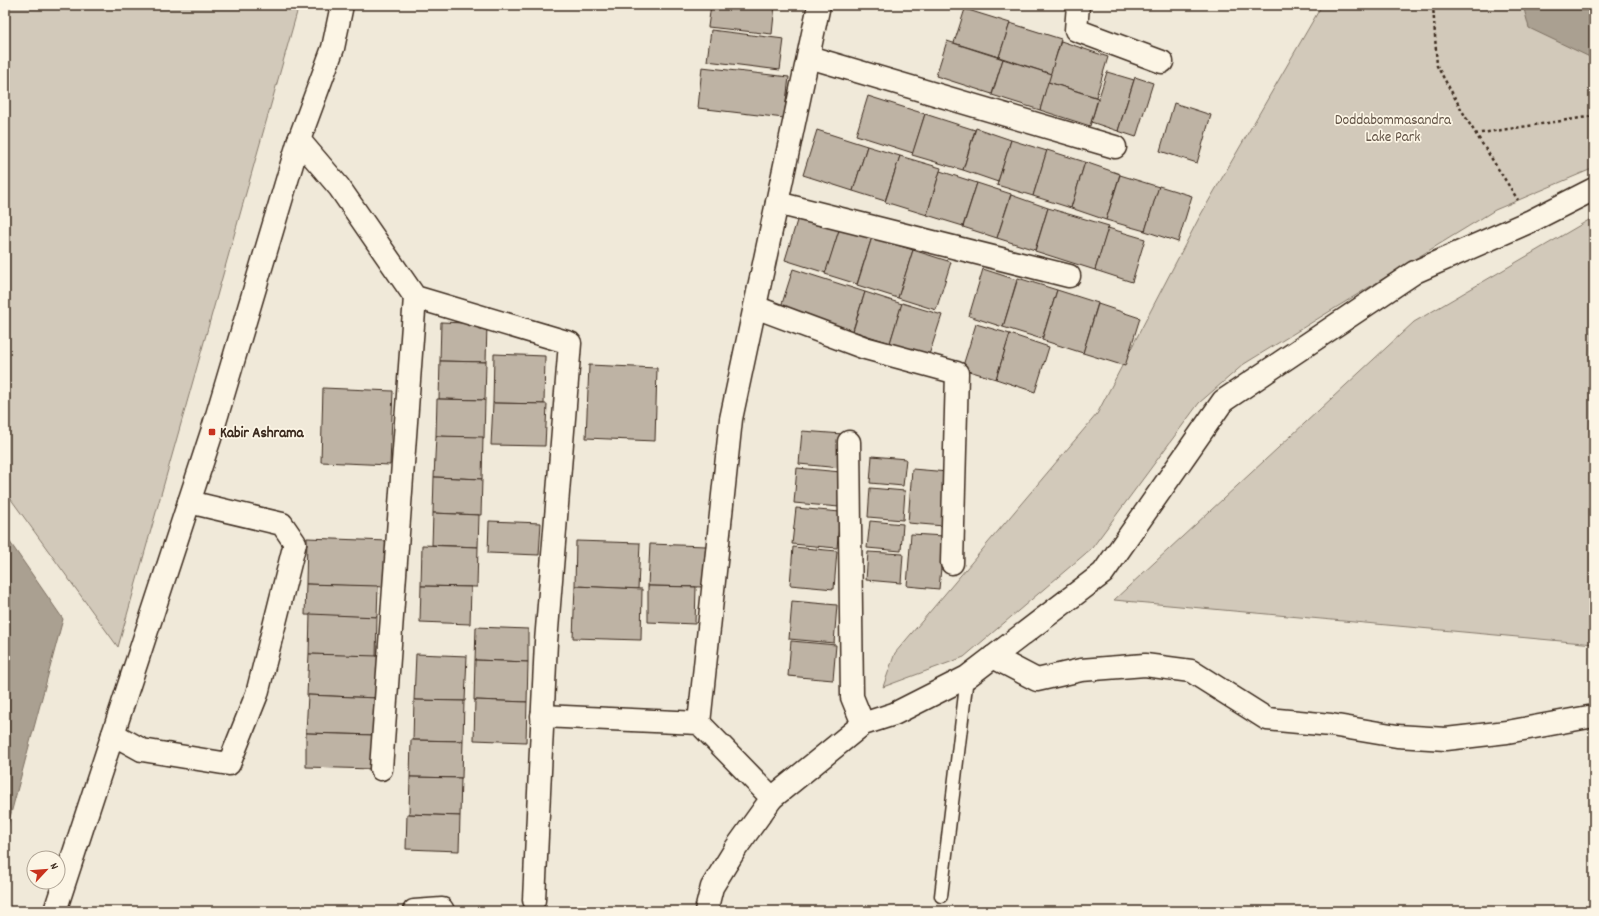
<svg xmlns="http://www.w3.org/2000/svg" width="1599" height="916" font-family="Dekko,sans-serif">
	<rect width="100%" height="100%" fill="#f0e9d9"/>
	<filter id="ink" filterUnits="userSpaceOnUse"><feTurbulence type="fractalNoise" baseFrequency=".025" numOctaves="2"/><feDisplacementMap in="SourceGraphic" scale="8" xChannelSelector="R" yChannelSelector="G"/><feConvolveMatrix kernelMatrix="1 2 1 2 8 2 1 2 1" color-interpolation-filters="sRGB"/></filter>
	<g filter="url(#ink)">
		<g fill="#d2c9ba" stroke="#867a6c">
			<polygon points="5,5 299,5 118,647 5,491"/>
			<polygon points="1322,5 1594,5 1594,168 1495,210 1244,364 1199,403 1092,548 964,657 883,687 895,653 1097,414 1200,216"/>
			<polygon points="1594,217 1594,644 1114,600 1414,322"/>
		</g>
		<g fill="#aaa091" stroke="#7e7163">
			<polygon points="1523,5 1594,5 1594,59 1529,28"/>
			<polygon points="5,535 63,619 5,836"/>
		</g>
		<g fill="#beb3a4" stroke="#3b2a1e">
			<polygon points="711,5 775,5 772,34 708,27"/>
			<polygon points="965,9 1010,23 999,57 954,43"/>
			<polygon points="1010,23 1061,39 1051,74 999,57"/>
			<polygon points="711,30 784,39 780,70 707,61"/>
			<polygon points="947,41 1003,59 992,94 936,76"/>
			<polygon points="1061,41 1108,57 1096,97 1048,82"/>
			<polygon points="1003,59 1051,74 1040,110 992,95"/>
			<polygon points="702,67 789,77 784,118 698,108"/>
			<polygon points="1107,72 1134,80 1118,131 1091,122"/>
			<polygon points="1135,77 1153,83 1136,137 1118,131"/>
			<polygon points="1048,82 1098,98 1090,126 1040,110"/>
			<polygon points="868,96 925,114 913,153 856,135"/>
			<polygon points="1174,103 1211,115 1197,163 1160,151"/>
			<polygon points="925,114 975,130 963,170 912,155"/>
			<polygon points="976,128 1011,140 998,182 963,170"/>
			<polygon points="817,130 867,146 853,191 803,175"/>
			<polygon points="1011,140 1047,151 1033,196 997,185"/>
			<polygon points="867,146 900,156 885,201 853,191"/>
			<polygon points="1047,150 1085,162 1071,208 1033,196"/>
			<polygon points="900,156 941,168 927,215 885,202"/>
			<polygon points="1085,162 1120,174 1106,220 1071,208"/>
			<polygon points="940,171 977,183 963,226 927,215"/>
			<polygon points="1120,175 1159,187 1145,231 1106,220"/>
			<polygon points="977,183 1011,194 997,238 963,227"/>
			<polygon points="1159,186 1192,196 1178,242 1145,231"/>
			<polygon points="1011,195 1048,208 1035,250 997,238"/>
			<polygon points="1048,208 1109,226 1095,270 1035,251"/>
			<polygon points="799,214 840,227 826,273 785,260"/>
			<polygon points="840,227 872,237 857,284 825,274"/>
			<polygon points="1108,228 1145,239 1132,282 1095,270"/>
			<polygon points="872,237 913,250 898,298 857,285"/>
			<polygon points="913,250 951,262 936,310 898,298"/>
			<polygon points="793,269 865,292 852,333 780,310"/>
			<polygon points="983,269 1017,280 1003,327 969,316"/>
			<polygon points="1018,278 1057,290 1042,339 1003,327"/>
			<polygon points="1057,290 1098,303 1083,353 1042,340"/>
			<polygon points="865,292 902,304 890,343 853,331"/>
			<polygon points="902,303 942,315 929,355 890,343"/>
			<polygon points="1098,304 1140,318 1125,366 1083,353"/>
			<polygon points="441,322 487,324 486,362 440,361"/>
			<polygon points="976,324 1010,334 996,379 962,369"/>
			<polygon points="1010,334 1049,347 1035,392 996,379"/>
			<polygon points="494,354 545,356 544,404 493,403"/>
			<polygon points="440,361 486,362 485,400 439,399"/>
			<polygon points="589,365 657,368 655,441 586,438"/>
			<polygon points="323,388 393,391 390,465 321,462"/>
			<polygon points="437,399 485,400 484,438 436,436"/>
			<polygon points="493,403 547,404 545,446 491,445"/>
			<polygon points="802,431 843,434 840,468 799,464"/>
			<polygon points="436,436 483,437 482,479 434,477"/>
			<polygon points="872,456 906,459 903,486 870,483"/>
			<polygon points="797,468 841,472 839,507 794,503"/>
			<polygon points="912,469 948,472 944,526 908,523"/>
			<polygon points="434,477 482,479 481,515 433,513"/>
			<polygon points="870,488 905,491 903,520 868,517"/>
			<polygon points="796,508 840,512 837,548 792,544"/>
			<polygon points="433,513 479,515 478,547 432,545"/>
			<polygon points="489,521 541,523 539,555 488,553"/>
			<polygon points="870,521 903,524 901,551 867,548"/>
			<polygon points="911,534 944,536 939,589 907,586"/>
			<polygon points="307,538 388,541 387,587 306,584"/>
			<polygon points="576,541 640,543 638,589 575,586"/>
			<polygon points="650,544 706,546 705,587 648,586"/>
			<polygon points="422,545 478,547 477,587 421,586"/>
			<polygon points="793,547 837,551 834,589 790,585"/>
			<polygon points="868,552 903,554 901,583 866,580"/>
			<polygon points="306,584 378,586 377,617 305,615"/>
			<polygon points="421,586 471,587 470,624 420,622"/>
			<polygon points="575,586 642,589 641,640 573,638"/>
			<polygon points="648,586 696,587 695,624 648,622"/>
			<polygon points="792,601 837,605 834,643 789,639"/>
			<polygon points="310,614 377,617 376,657 309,654"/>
			<polygon points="476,627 528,629 528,662 475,660"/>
			<polygon points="791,641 836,645 833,680 788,676"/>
			<polygon points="309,654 378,656 377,698 307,695"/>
			<polygon points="416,654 467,656 465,701 414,700"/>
			<polygon points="475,660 528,662 527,702 474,700"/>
			<polygon points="308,695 377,698 376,735 306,733"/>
			<polygon points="414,700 464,701 463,741 413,740"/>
			<polygon points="475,700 527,702 526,742 474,740"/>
			<polygon points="306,733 374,735 373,769 306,767"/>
			<polygon points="411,740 463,741 462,778 410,777"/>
			<polygon points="410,777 461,778 460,816 409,814"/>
			<polygon points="407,814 460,816 459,851 406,849"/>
		</g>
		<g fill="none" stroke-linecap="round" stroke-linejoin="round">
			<g stroke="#3b2a1e" stroke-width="15">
				<polyline id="service" points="941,896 967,677"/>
			</g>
			<g stroke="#3b2a1e" stroke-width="25">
				<g id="minor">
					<polyline points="1078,5 1076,30 1162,62"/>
					<polyline points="809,57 1115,147"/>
					<polyline points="299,140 339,187 415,297 570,343 546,642 534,900"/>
					<polyline points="777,203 1069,276"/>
					<polyline points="755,307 865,348 957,373 952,563"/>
					<polyline points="849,442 852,697 863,724"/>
					<polyline points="993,657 1037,680 1081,670 1145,665 1191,671 1267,719 1331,725 1397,736 1446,739 1507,732 1594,716"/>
					<polyline points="542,716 699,723 772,798 736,848 712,887 706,911"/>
					<polyline points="699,723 731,419 819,5"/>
					<polyline points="113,734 142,750 229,764 257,694 295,543 282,524 189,502"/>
					<polyline points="381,769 415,297"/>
					<polyline points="772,798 863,724 894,714 967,677 1103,573 1223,401 1415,272 1531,221 1594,189"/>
					<polyline points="414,911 442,909 443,911"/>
				</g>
			</g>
			<g stroke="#3b2a1e" stroke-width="25">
				<polyline id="tertiary" points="55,911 212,432 299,140 333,48 342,5"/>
			</g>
			<g stroke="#3b2a1e" stroke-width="2.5" stroke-dasharray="3 3" stroke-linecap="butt">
				<polyline points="1433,5 1437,66 1469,123 1518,200"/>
				<polyline points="1475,134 1594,116"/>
			</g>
			<use href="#service" stroke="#fcf5e5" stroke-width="12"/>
			<use href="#minor" stroke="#fcf5e5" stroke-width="22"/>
			<use href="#tertiary" stroke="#fcf5e5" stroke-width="22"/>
		</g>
	</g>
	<rect fill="#c8321e" stroke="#fcf5e5" stroke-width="1.5" x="208" y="428" width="8" height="8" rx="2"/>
	<g text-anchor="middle" stroke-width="3.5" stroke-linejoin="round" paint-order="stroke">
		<g font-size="15" fill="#615245" stroke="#fcf5e5">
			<text x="1393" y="124">Doddabommasandra<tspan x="1393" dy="17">Lake Park</tspan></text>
		</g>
		<g font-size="15" font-weight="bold" fill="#3b2a1e" stroke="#fcf5e5" text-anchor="start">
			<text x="220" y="437">Kabir Ashrama</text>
		</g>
	</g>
	<rect width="1599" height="916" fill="none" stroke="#fcf5e5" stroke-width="20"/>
	<rect x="10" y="10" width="1579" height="896" fill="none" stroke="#3b2a1e" stroke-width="1.5" filter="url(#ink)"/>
	<g transform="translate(46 870) rotate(64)"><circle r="19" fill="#fcf5e5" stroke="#afa495"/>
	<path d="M0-3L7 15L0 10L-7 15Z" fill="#c8321e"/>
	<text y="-6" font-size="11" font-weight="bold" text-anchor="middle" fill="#3b2a1e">N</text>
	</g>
</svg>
